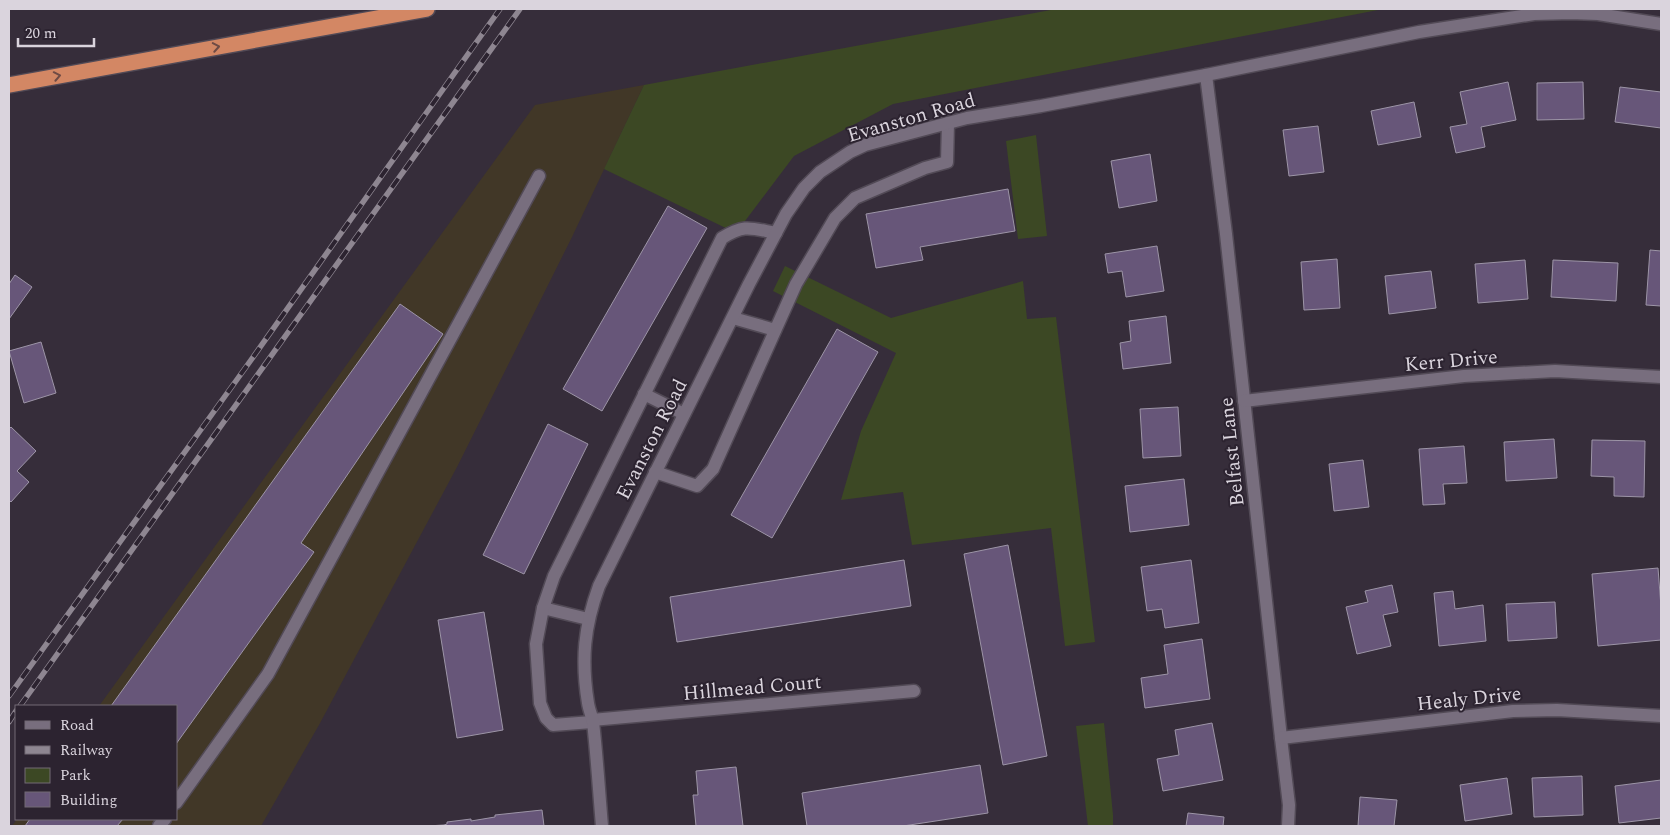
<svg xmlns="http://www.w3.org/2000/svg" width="1670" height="835" font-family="Spectral,serif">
	<rect width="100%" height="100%" fill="#362d3a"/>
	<polygon fill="#413727" points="644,85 572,237 457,467 319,725 261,826 12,826 17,819 176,819 176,706 99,706 535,105"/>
	<g fill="#3c4824">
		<polygon points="1056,9 1383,9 893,104 794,156 736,233 604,169 644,85"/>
		<polygon points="1036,135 1047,236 1018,239 1006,141"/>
		<polygon points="785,266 891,318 1023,281 1027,319 1056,317 1095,642 1065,646 1051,528 912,545 903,492 841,500 861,431 896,353 773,291"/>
		<polygon points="1104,723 1113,815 1113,826 1088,826 1076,726"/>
	</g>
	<g fill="#675679" stroke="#9d95a7">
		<polygon points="1508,82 1516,120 1481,127 1485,147 1456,153 1450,127 1467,124 1460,92"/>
		<polygon points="1583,82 1584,119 1537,120 1537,83"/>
		<polygon points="1620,87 1661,92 1661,128 1615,122"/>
		<polygon points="1414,102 1421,137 1378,145 1371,111"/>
		<polygon points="1318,126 1324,172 1289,176 1283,130"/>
		<polygon points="1150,154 1157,201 1119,208 1111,161"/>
		<polygon points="1008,189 1015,231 920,247 923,260 876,268 866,214"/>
		<polygon points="668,206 707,228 602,411 563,389"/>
		<polygon points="1157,246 1164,291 1126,297 1122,271 1108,273 1105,254"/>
		<polygon points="1650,250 1661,251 1661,306 1646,305"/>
		<polygon points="1337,259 1340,308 1304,310 1301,262"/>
		<polygon points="1525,260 1528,299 1478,303 1475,264"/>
		<polygon points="1553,260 1618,263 1616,301 1551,297"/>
		<polygon points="1431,271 1436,308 1389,314 1385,276"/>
		<polygon points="15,275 32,287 9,319 9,284"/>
		<polygon points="400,304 443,334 301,543 314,552 176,744 176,706 111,706"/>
		<polygon points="1166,316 1171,363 1123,369 1120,343 1131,341 1129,321"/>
		<polygon points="837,329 878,352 772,538 731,515"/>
		<polygon points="41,342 56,393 24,403 9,351"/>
		<polygon points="1178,407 1181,456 1143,458 1140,409"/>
		<polygon points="548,424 588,444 524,574 483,555"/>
		<polygon points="11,427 36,451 17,471 29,482 11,502 9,500 9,429"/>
		<polygon points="1554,439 1557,478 1506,481 1504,442"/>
		<polygon points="1592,440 1645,441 1644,497 1614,496 1614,477 1591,476"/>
		<polygon points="1464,446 1467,483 1443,484 1445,504 1423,505 1419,449"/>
		<polygon points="1363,460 1369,507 1334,511 1329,464"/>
		<polygon points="1184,479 1189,525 1130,532 1125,486"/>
		<polygon points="1008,545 1047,756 1003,765 964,554"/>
		<polygon points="904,560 911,606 677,642 670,597"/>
		<polygon points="1191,560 1199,623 1165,628 1162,609 1147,611 1141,567"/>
		<polygon points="1658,568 1661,607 1661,640 1598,646 1592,574"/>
		<polygon points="1392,585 1398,612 1383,615 1391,646 1357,654 1346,607 1368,602 1365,591"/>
		<polygon points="1453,591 1455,609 1483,605 1486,641 1439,646 1434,593"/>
		<polygon points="1555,602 1557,638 1508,641 1506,604"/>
		<polygon points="484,612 503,730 457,738 438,620"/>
		<polygon points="1202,639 1210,699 1145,708 1141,678 1168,674 1164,645"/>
		<polygon points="1212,723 1223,780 1163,791 1157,759 1179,755 1175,730"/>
		<polygon points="980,765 988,813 903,826 807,826 802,793"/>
		<polygon points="736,767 743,826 696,826 693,795 698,795 696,771"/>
		<polygon points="1582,776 1583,815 1534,817 1532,778"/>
		<polygon points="1507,778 1512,814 1465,821 1460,785"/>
		<polygon points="1661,780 1661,818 1619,823 1615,786"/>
		<polygon points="1360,797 1397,800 1394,826 1358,826"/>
		<polygon points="542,810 544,826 427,826 444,825 447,824 447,822 471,819 471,821 495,817 495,815"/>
		<polygon points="1188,813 1224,817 1223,826 1186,826"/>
		<polygon points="30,819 123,819 117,826 25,826"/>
	</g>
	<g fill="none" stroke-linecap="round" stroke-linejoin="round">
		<g stroke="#524a56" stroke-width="15">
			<g id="lane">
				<polyline points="733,318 775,330"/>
				<polyline points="644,394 684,414"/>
				<polyline points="655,472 697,486 713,469 796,284 835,218 855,198 925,168 947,162 948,123"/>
				<polyline points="543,608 588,619"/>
				<path d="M592 722 553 725 546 718 540 703 536 644 543 608 554 576 722 238C745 224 750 228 776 233"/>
				<polyline points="176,803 268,674 539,176"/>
				<polyline points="159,826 165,819"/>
			</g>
		</g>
		<g stroke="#524a56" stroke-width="15">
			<g id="street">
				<polyline points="1206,75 1226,234 1281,738 1289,805 1288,826"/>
				<polyline points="1244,401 1464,376 1555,371 1661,377"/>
				<polyline points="592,720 914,691"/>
				<polyline points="1281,738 1513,711 1557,710 1661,716"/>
				<path d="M602 826C599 792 597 757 593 722 592 716 589 710 588 703 581 660 584 627 599 586L749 284 786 214 804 188 820 172 850 152 865 145 967 118 1041 106 1206 75 1419 32 1534 14 1571 13 1598 14 1661 24"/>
			</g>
		</g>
		<g stroke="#524a56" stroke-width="18">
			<polyline id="highway" points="9,85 427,9"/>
		</g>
		<use href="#lane" stroke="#786e7e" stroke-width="12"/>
		<use href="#street" stroke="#786e7e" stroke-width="12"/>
		<use href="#highway" stroke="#d38764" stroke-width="15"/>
		<g stroke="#8e8691" stroke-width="5.5">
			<g id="rail">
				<polyline points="9,696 246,367 500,9"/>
				<polyline points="20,706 520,9"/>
				<polyline points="9,722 16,711"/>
			</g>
		</g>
		<use href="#rail" stroke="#2c2330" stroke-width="4" stroke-dasharray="11" stroke-linecap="butt"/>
	</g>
	<defs><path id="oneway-chevron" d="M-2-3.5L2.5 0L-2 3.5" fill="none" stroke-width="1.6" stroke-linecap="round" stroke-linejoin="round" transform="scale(1.25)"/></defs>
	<g stroke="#6f4b45">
		<use href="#oneway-chevron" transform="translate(216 47) rotate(-10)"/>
		<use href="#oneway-chevron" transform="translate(57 76) rotate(-11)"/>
	</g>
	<g text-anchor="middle" stroke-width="4" stroke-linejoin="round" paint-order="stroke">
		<g font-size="20" fill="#dad4dd" stroke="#2c2330">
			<text transform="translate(911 117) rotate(-16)" y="7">Evanston Road</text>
			<text transform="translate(1451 360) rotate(-5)" y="7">Kerr Drive</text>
			<text transform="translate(651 439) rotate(-63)" y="7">Evanston Road</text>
			<text transform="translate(1231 452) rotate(-96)" y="7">Belfast Lane</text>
			<text transform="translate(752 687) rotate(-5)" y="7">Hillmead Court</text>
			<text transform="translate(1469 698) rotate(-6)" y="7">Healy Drive</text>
		</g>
	</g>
	<rect width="1670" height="835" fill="none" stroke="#dad4dd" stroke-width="20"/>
	<rect x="15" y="705" width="162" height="115" fill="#2c2330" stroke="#726a75"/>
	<rect x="25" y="721" width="25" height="8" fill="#786e7e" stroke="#726a75"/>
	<text x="60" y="730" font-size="15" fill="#dad4dd">Road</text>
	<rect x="25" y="746" width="25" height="8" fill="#8e8691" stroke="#726a75"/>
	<text x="60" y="755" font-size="15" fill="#dad4dd">Railway</text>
	<rect x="25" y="768" width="25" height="15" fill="#3c4824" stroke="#726a75"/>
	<text x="60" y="780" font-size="15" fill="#dad4dd">Park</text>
	<rect x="25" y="792" width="25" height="15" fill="#675679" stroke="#726a75"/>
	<text x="60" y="805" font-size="15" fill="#dad4dd">Building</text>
	<path d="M18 38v8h76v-8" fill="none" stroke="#dad4dd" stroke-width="2.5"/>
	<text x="25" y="38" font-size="15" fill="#dad4dd" stroke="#2c2330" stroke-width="4" paint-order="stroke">20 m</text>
</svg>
